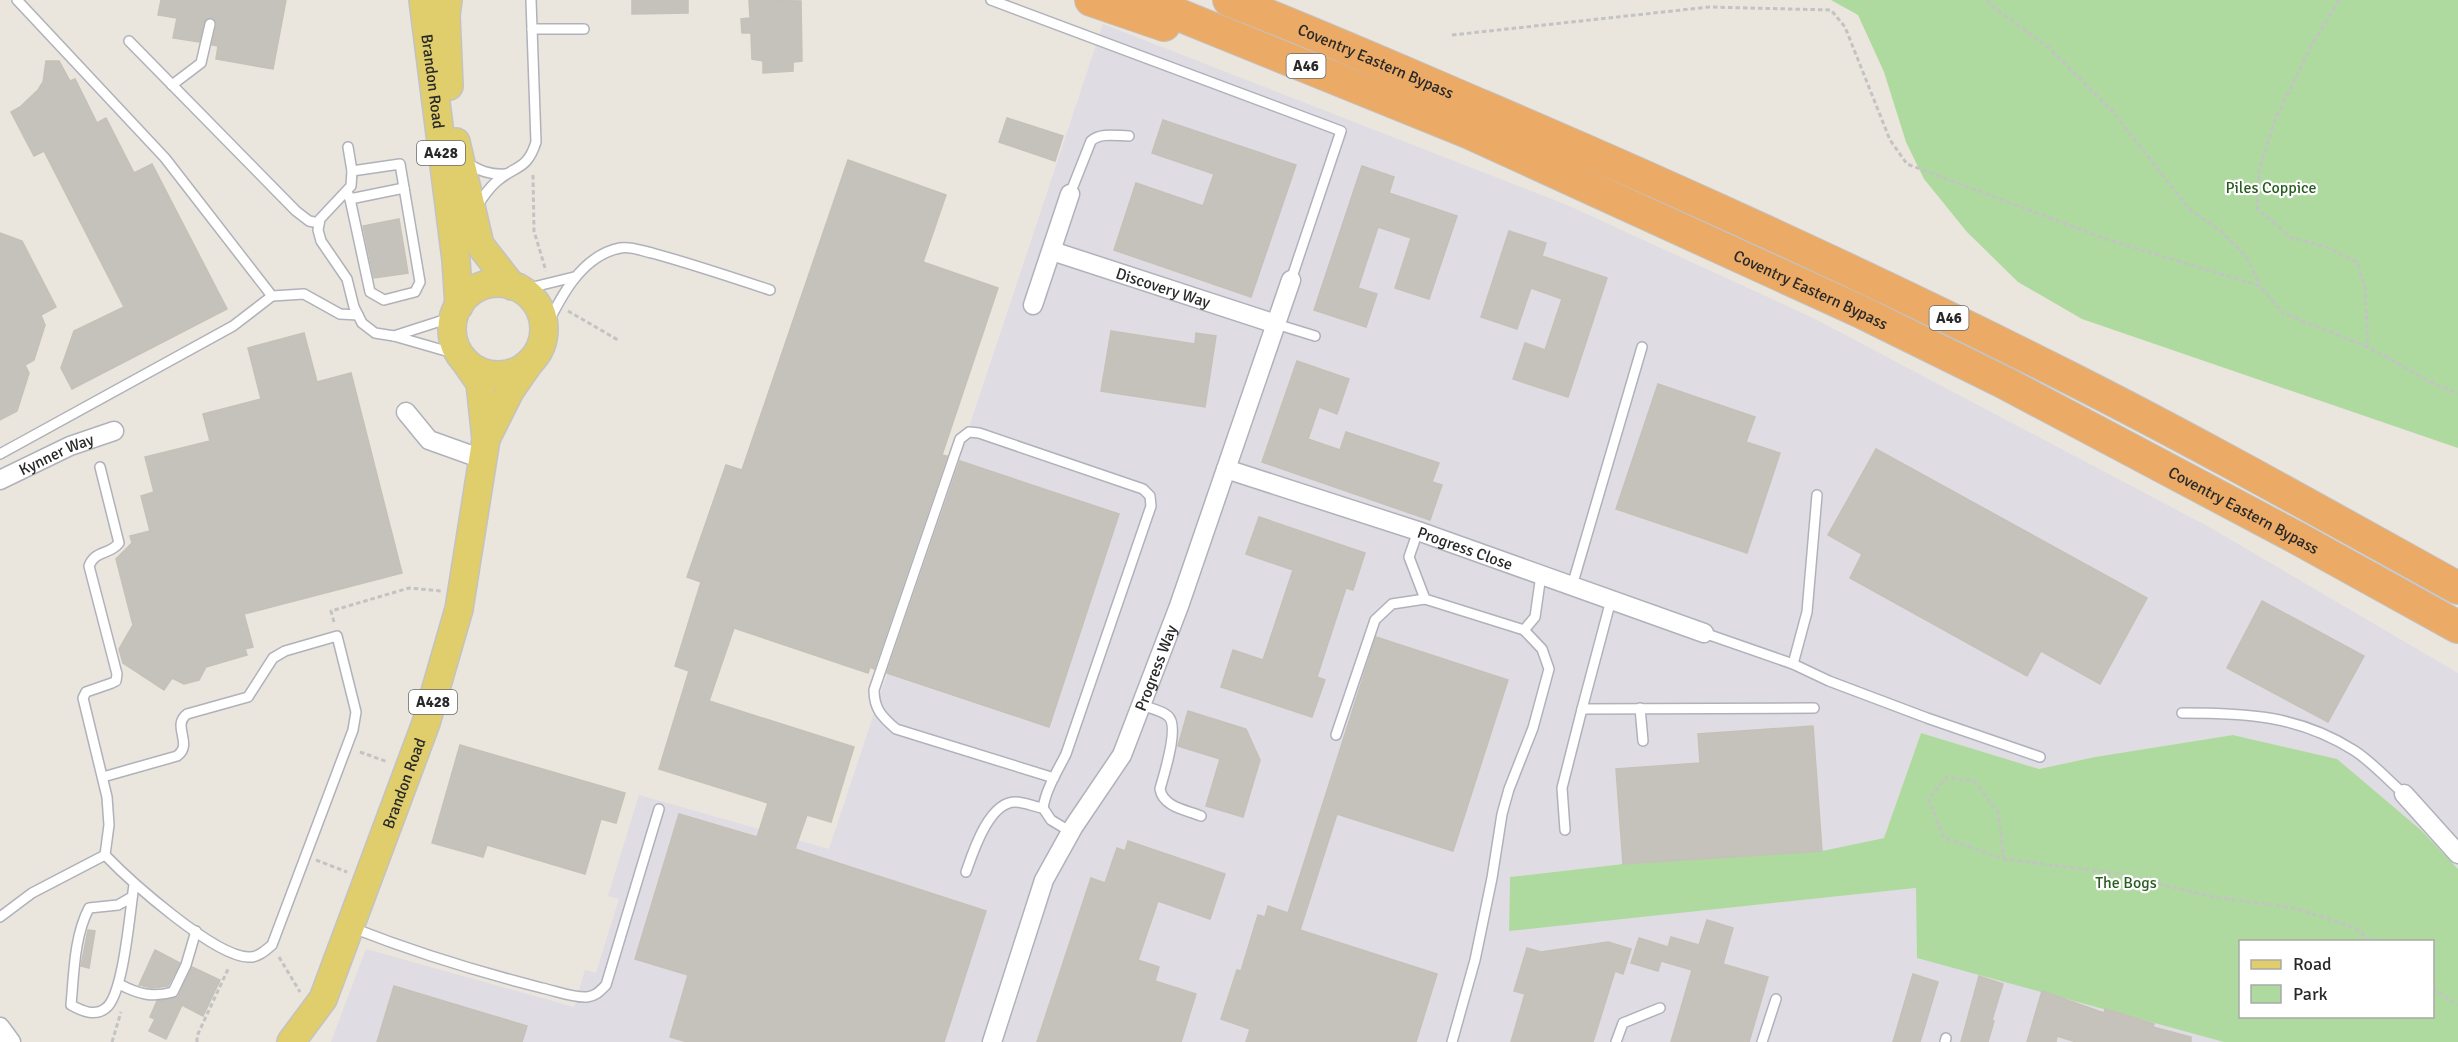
<svg xmlns="http://www.w3.org/2000/svg" width="2458" height="1042" font-family="Signika,sans-serif">
	<rect width="100%" height="100%" fill="#eae5dd"/>
	<polygon fill="#dfdce3" points="1103,24 1567,205 1813,318 2209,527 2458,673 2458,869 2422,831 2336,759 2233,735 2095,757 2039,769 1921,733 1884,838 1822,851 1623,864 1510,877 1509,930 1917,888 2198,1034 2224,1042 331,1042 366,949 574,1007 585,970 596,973 619,899 608,896 639,795 829,849"/>
	<g fill="#afda9f" fill-rule="evenodd">
		<polygon points="1831,0 2458,0 2458,448 2082,319 2018,282 1967,232 1924,179 1906,142 1884,72 1858,15"/>
		<path d="M1921 733 2039 769 2095 757 2233 735 2337 759 2422 831 2458 869V1042H2224L1917 958 1916 888 1509 931 1510 877 1623 864 1822 851 1884 838ZM2240 942H2432V1016H2240Z"/>
	</g>
	<g fill="#c5c2bc" stroke="#c5c1b7" stroke-width="1.5">
		<polygon points="161,0 286,0 273,69 216,59 218,46 212,45 217,23 212,18 205,20 199,42 173,38 177,18 158,15"/>
		<polygon points="632,0 688,0 688,13 632,14"/>
		<polygon points="749,0 801,1 802,61 793,62 793,71 763,73 763,61 752,59 751,33 742,33 741,19 750,18"/>
		<polygon points="46,61 59,61 70,81 75,79 97,123 106,118 134,173 152,164 227,309 72,389 61,368 74,331 124,307 44,151 34,156 11,112 20,107 38,90 43,82"/>
		<polygon points="1007,118 1063,136 1055,161 999,142"/>
		<polygon points="1163,120 1296,165 1251,297 1114,250 1136,183 1203,206 1214,174 1152,153"/>
		<polygon points="848,160 946,195 923,262 998,288 942,455 947,456 874,669 870,667 868,673 734,628 709,701 854,747 831,822 807,815 795,849 986,911 944,1042 687,1042 670,1037 688,975 635,959 679,814 757,837 768,803 659,769 689,671 675,666 701,582 687,577 726,465 742,470"/>
		<polygon points="1362,166 1394,177 1389,193 1457,216 1429,299 1395,288 1411,238 1378,227 1358,288 1377,294 1366,327 1314,310"/>
		<polygon points="399,219 408,273 374,278 363,226"/>
		<polygon points="1509,231 1546,243 1542,256 1607,278 1568,397 1513,379 1525,343 1545,350 1562,299 1531,288 1517,329 1481,317"/>
		<polygon points="0,233 22,241 56,307 41,315 45,325 34,360 25,365 29,373 17,411 0,420"/>
		<polygon points="1111,331 1195,344 1196,333 1216,336 1205,407 1101,391"/>
		<polygon points="304,333 317,382 351,373 402,573 244,614 253,647 245,649 247,655 206,667 199,680 184,684 172,678 164,690 123,663 119,649 133,625 116,559 132,543 130,536 150,531 141,496 154,492 145,457 210,441 203,414 261,399 248,348"/>
		<polygon points="1297,361 1349,379 1337,414 1319,407 1308,439 1340,450 1346,432 1439,463 1432,482 1442,485 1430,520 1262,462"/>
		<polygon points="1658,384 1755,417 1746,442 1780,453 1747,553 1616,509"/>
		<polygon points="1876,449 2147,598 2100,684 2041,651 2027,676 1850,578 1862,554 1828,535"/>
		<polygon points="960,461 1119,514 1049,727 887,673"/>
		<polygon points="1259,517 1365,553 1353,590 1346,588 1317,677 1325,680 1312,717 1221,687 1233,650 1263,660 1293,570 1246,554"/>
		<polygon points="2262,601 2364,656 2328,722 2227,668"/>
		<polygon points="1376,637 1508,680 1453,851 1337,814 1300,930 1437,974 1416,1042 1246,1042 1250,1029 1221,1019 1237,970 1241,971 1258,915 1265,917 1268,906 1288,913"/>
		<polygon points="1188,711 1246,729 1260,760 1243,817 1206,806 1220,759 1178,746"/>
		<polygon points="1813,726 1822,851 1623,864 1616,769 1700,763 1698,734"/>
		<polygon points="460,745 625,793 616,823 601,819 585,874 487,845 483,857 432,843"/>
		<polygon points="1128,841 1225,874 1210,919 1158,901 1138,960 1159,967 1155,981 1196,994 1181,1042 1037,1042 1091,878 1105,883 1117,848 1125,851"/>
		<polygon points="1707,920 1733,928 1723,964 1768,977 1749,1042 1671,1042 1692,970 1661,961 1658,971 1631,963 1639,938 1668,947 1671,937 1699,945"/>
		<polygon points="88,930 95,931 89,968 81,966"/>
		<polygon points="1608,942 1631,949 1623,974 1615,971 1593,1042 1511,1042 1525,994 1514,991 1527,948 1541,952"/>
		<polygon points="155,950 180,963 168,986 152,988 139,985"/>
		<polygon points="192,967 220,980 203,1016 182,1005 166,1039 149,1031 155,1019 150,1017 157,1001 178,997"/>
		<polygon points="1913,974 1938,982 1920,1042 1893,1042"/>
		<polygon points="1979,976 2003,984 1992,1020 1994,1021 1988,1042 1961,1042"/>
		<polygon points="394,986 527,1026 522,1042 377,1042"/>
		<polygon points="2042,991 2104,1013 2105,1009 2129,1016 2154,1024 2153,1027 2191,1037 2191,1042 2076,1042 2057,1036 2056,1042 2027,1042"/>
	</g>
	<g fill="none" stroke-linecap="round" stroke-linejoin="round">
		<g stroke="#b0b2bb" stroke-width="12">
			<g id="lane">
				<polyline points="17,0 165,158 272,296 304,294 340,314 358,315"/>
				<polyline points="991,0 1341,131 1291,280"/>
				<polyline points="532,29 584,29"/>
				<polyline points="129,41 296,211 309,221 319,223"/>
				<polyline points="172,85 201,63 210,24"/>
				<polyline points="348,147 352,171 351,186 320,219 318,230 321,241 347,279 354,307 362,323 375,333 394,336 460,355"/>
				<path d="M466 162C479 171 490 175 506 174"/>
				<polyline points="348,194 350,199 404,188"/>
				<path d="M1070 194 1091 141C1101 132 1117 136 1129 136"/>
				<polyline points="350,199 370,292 384,300 415,292 420,282 400,164 352,171"/>
				<path d="M477 206C483 197 488 189 496 182 515 165 527 171 536 142L531 0"/>
				<polyline points="521,290 574,277"/>
				<polyline points="1276,324 1315,336"/>
				<path d="M543 333C559 300 580 256 620 248 631 246 642 251 652 253 692 264 731 277 770 290"/>
				<polyline points="394,336 453,317"/>
				<polyline points="0,454 233,326 272,296"/>
				<path d="M100 467 119 543C110 555 95 550 89 566L117 674 116 681 112 683 86 692 83 698 107 797 109 825 105 855C130 881 214 956 248 957 257 958 265 951 272 945L353 730 356 712 337 636 285 651 273 658 248 697 187 714C171 726 194 744 177 756L103 777"/>
				<polyline points="1418,531 1409,557 1425,599 1524,630 1535,617 1541,575"/>
				<polyline points="1572,586 1642,347"/>
				<polyline points="1611,600 1582,709 1814,708"/>
				<polyline points="1704,633 1793,664 1829,681 1927,718 2040,757"/>
				<polyline points="1793,664 1807,612 1817,495"/>
				<path d="M1141 705C1149 708 1161 710 1168 716 1180 726 1164 774 1160 789 1163 807 1186 810 1201 816"/>
				<polyline points="1640,708 1643,741"/>
				<path d="M2182 713C2246 713 2299 715 2355 751 2373 763 2388 780 2404 794"/>
				<polyline points="1336,735 1375,620 1392,604 1425,599"/>
				<path d="M1054 778 896 729C882 717 874 709 874 690L960 439 969 432 979 433 1143 489 1150 496 1151 506 1066 754C1057 772 1046 789 1043 808L1051 820 1071 832"/>
				<polyline points="1565,830 1562,788 1582,709"/>
				<path d="M966 872C973 852 989 802 1015 802 1024 802 1035 807 1043 808"/>
				<path d="M132 897 118 905 89 908C74 937 74 973 71 1005 82 1011 95 1017 106 1008 124 994 130 909 134 885"/>
				<polyline points="0,917 32,893 105,855"/>
				<path d="M353 928C414 952 479 972 542 988 556 991 573 998 587 997 596 996 600 991 606 985L659 809"/>
				<path d="M119 984C138 994 152 998 173 992L186 965 196 931"/>
				<polyline points="1452,1042 1475,960 1492,878 1502,814 1509,789 1533,728 1549,669 1542,649 1524,630"/>
				<polyline points="1616,1042 1623,1023 1660,1008"/>
				<polyline points="1762,1042 1776,999"/>
				<polyline points="1945,1042 1946,1038"/>
			</g>
		</g>
		<g stroke="#b0b2bb" stroke-width="21">
			<g id="street">
				<path id="s1" d="M1052 251 1276 324"/>
				<polyline points="1033,305 1070,194"/>
				<polyline points="406,412 429,440 482,459"/>
				<path id="s2" d="M1226 469 1418 531 1704 633"/>
				<path id="s3" d="M0 480 70 446 114 431"/>
				<polyline points="2404,794 2458,854"/>
				<polyline points="0,1027 11,1042"/>
				<path id="s4" d="M992 1042 1044 880 1074 826 1122 755 1179 606 1291 280"/>
			</g>
		</g>
		<g stroke="#c3c3c3" stroke-width="30">
			<g id="primary">
				<path id="s5" d="M423 0 456 260 459 306"/>
				<polyline points="448,0 446,15 449,86"/>
				<polyline points="456,142 480,245 512,286"/>
				<circle cx="498" cy="329" r="46"/>
				<polyline points="486,439 510,391 530,362"/>
				<path id="s6" d="M291 1042 323 999 426 723 459 609 486 439 480 383 464 360"/>
			</g>
		</g>
		<g stroke="#c3c3c3" stroke-width="34">
			<g id="highway">
				<polyline points="1091,0 1164,25"/>
				<path id="s7" d="M1142 0 1470 133 1859 311 2005 383 2297 538 2458 627"/>
				<path id="s8" d="M1229 0C1314 33 1398 70 1482 106 1679 190 1874 279 2066 376 2199 443 2328 516 2458 588"/>
			</g>
		</g>
		<g stroke="#c3c3c3" stroke-width="3" stroke-dasharray="4.5 3" stroke-linecap="butt">
			<polyline points="1987,0 1992,6 2049,48 2113,112 2190,210 2221,231 2246,256 2260,286"/>
			<polyline points="2339,0 2312,44 2275,120 2259,170 2257,208 2290,237 2326,247 2357,262 2365,289 2368,347"/>
			<polyline points="1452,35 1709,7 1831,10 1845,27 1890,140 1907,164 2106,239 2260,286 2283,313 2368,347 2436,385 2458,393"/>
			<polyline points="533,175 534,231 546,271"/>
			<polyline points="568,311 618,340"/>
			<polyline points="334,622 331,611 409,588 441,591"/>
			<polyline points="360,752 388,762"/>
			<polyline points="2004,859 1998,812 1974,781 1947,777 1928,799 1944,838 2004,859 2120,874 2208,896 2295,908 2356,928 2372,942"/>
			<polyline points="316,860 347,872"/>
			<polyline points="279,957 300,992"/>
			<polyline points="2432,988 2458,1005"/>
			<polyline points="112,1042 121,1012"/>
			<polyline points="197,1042 197,1036 229,967"/>
		</g>
		<use href="#lane" stroke="#fff" stroke-width="9"/>
		<use href="#street" stroke="#fff" stroke-width="18"/>
		<use href="#primary" stroke="#e0cd6b" stroke-width="27"/>
		<use href="#highway" stroke="#ebaa66" stroke-width="32"/>
	</g>
	<g text-anchor="middle" stroke-width="4.5" stroke-linejoin="round" paint-order="stroke">
		<g fill="#fff" stroke="#696969" stroke-width="1.5">
			<rect x="1286.5" y="54" width="39" height="24" rx="4.5"/>
			<rect x="417" y="141" width="48" height="24" rx="4.5"/>
			<rect x="1929.5" y="306" width="39" height="24" rx="4.5"/>
			<rect x="409" y="690" width="48" height="24" rx="4.5"/>
		</g>
		<g font-size="15" font-weight="bold" fill="#292929">
			<text x="1306" y="71">A46</text>
			<text x="441" y="158">A428</text>
			<text x="1949" y="323">A46</text>
			<text x="433" y="707">A428</text>
		</g>
		<g font-size="16" fill="#292929" stroke="#fff">
			<text dy="6" stroke="none"><textPath href="#s8" startOffset="159">Coventry Eastern Bypass</textPath></text>
			<text dy="6" stroke="none"><textPath href="#s5" startOffset="82">Brandon Road</textPath></text>
			<text dy="6" stroke="none"><textPath href="#s1" startOffset="117">Discovery Way</textPath></text>
			<text dy="6" stroke="none"><textPath href="#s7" startOffset="729">Coventry Eastern Bypass</textPath></text>
			<text dy="6" stroke="none"><textPath href="#s3" startOffset="62">Kynner Way</textPath></text>
			<text dy="6" stroke="none"><textPath href="#s7" startOffset="1215">Coventry Eastern Bypass</textPath></text>
			<text dy="6" stroke="none"><textPath href="#s2" startOffset="252">Progress Close</textPath></text>
			<text dy="6" stroke="none"><textPath href="#s4" startOffset="411">Progress Way</textPath></text>
			<text dy="6" stroke="none"><textPath href="#s6" startOffset="284">Brandon Road</textPath></text>
		</g>
		<g font-size="16" fill="#2a5d22" stroke="#fff">
			<text x="2271" y="193">Piles Coppice</text>
			<text x="2126" y="888">The Bogs</text>
		</g>
	</g>
	<rect x="2239" y="940" width="195" height="78" fill="#ffffff" stroke="#a9a9a9" stroke-width="1.5"/>
	<rect x="2251" y="960" width="30" height="9" fill="#e0cd6b" stroke="#a9a9a9" stroke-width="1.5"/>
	<text x="2293" y="970" font-size="18" fill="#292929">Road</text>
	<rect x="2251" y="985" width="30" height="18" fill="#afda9f" stroke="#a9a9a9" stroke-width="1.5"/>
	<text x="2293" y="1000" font-size="18" fill="#292929">Park</text>
</svg>
